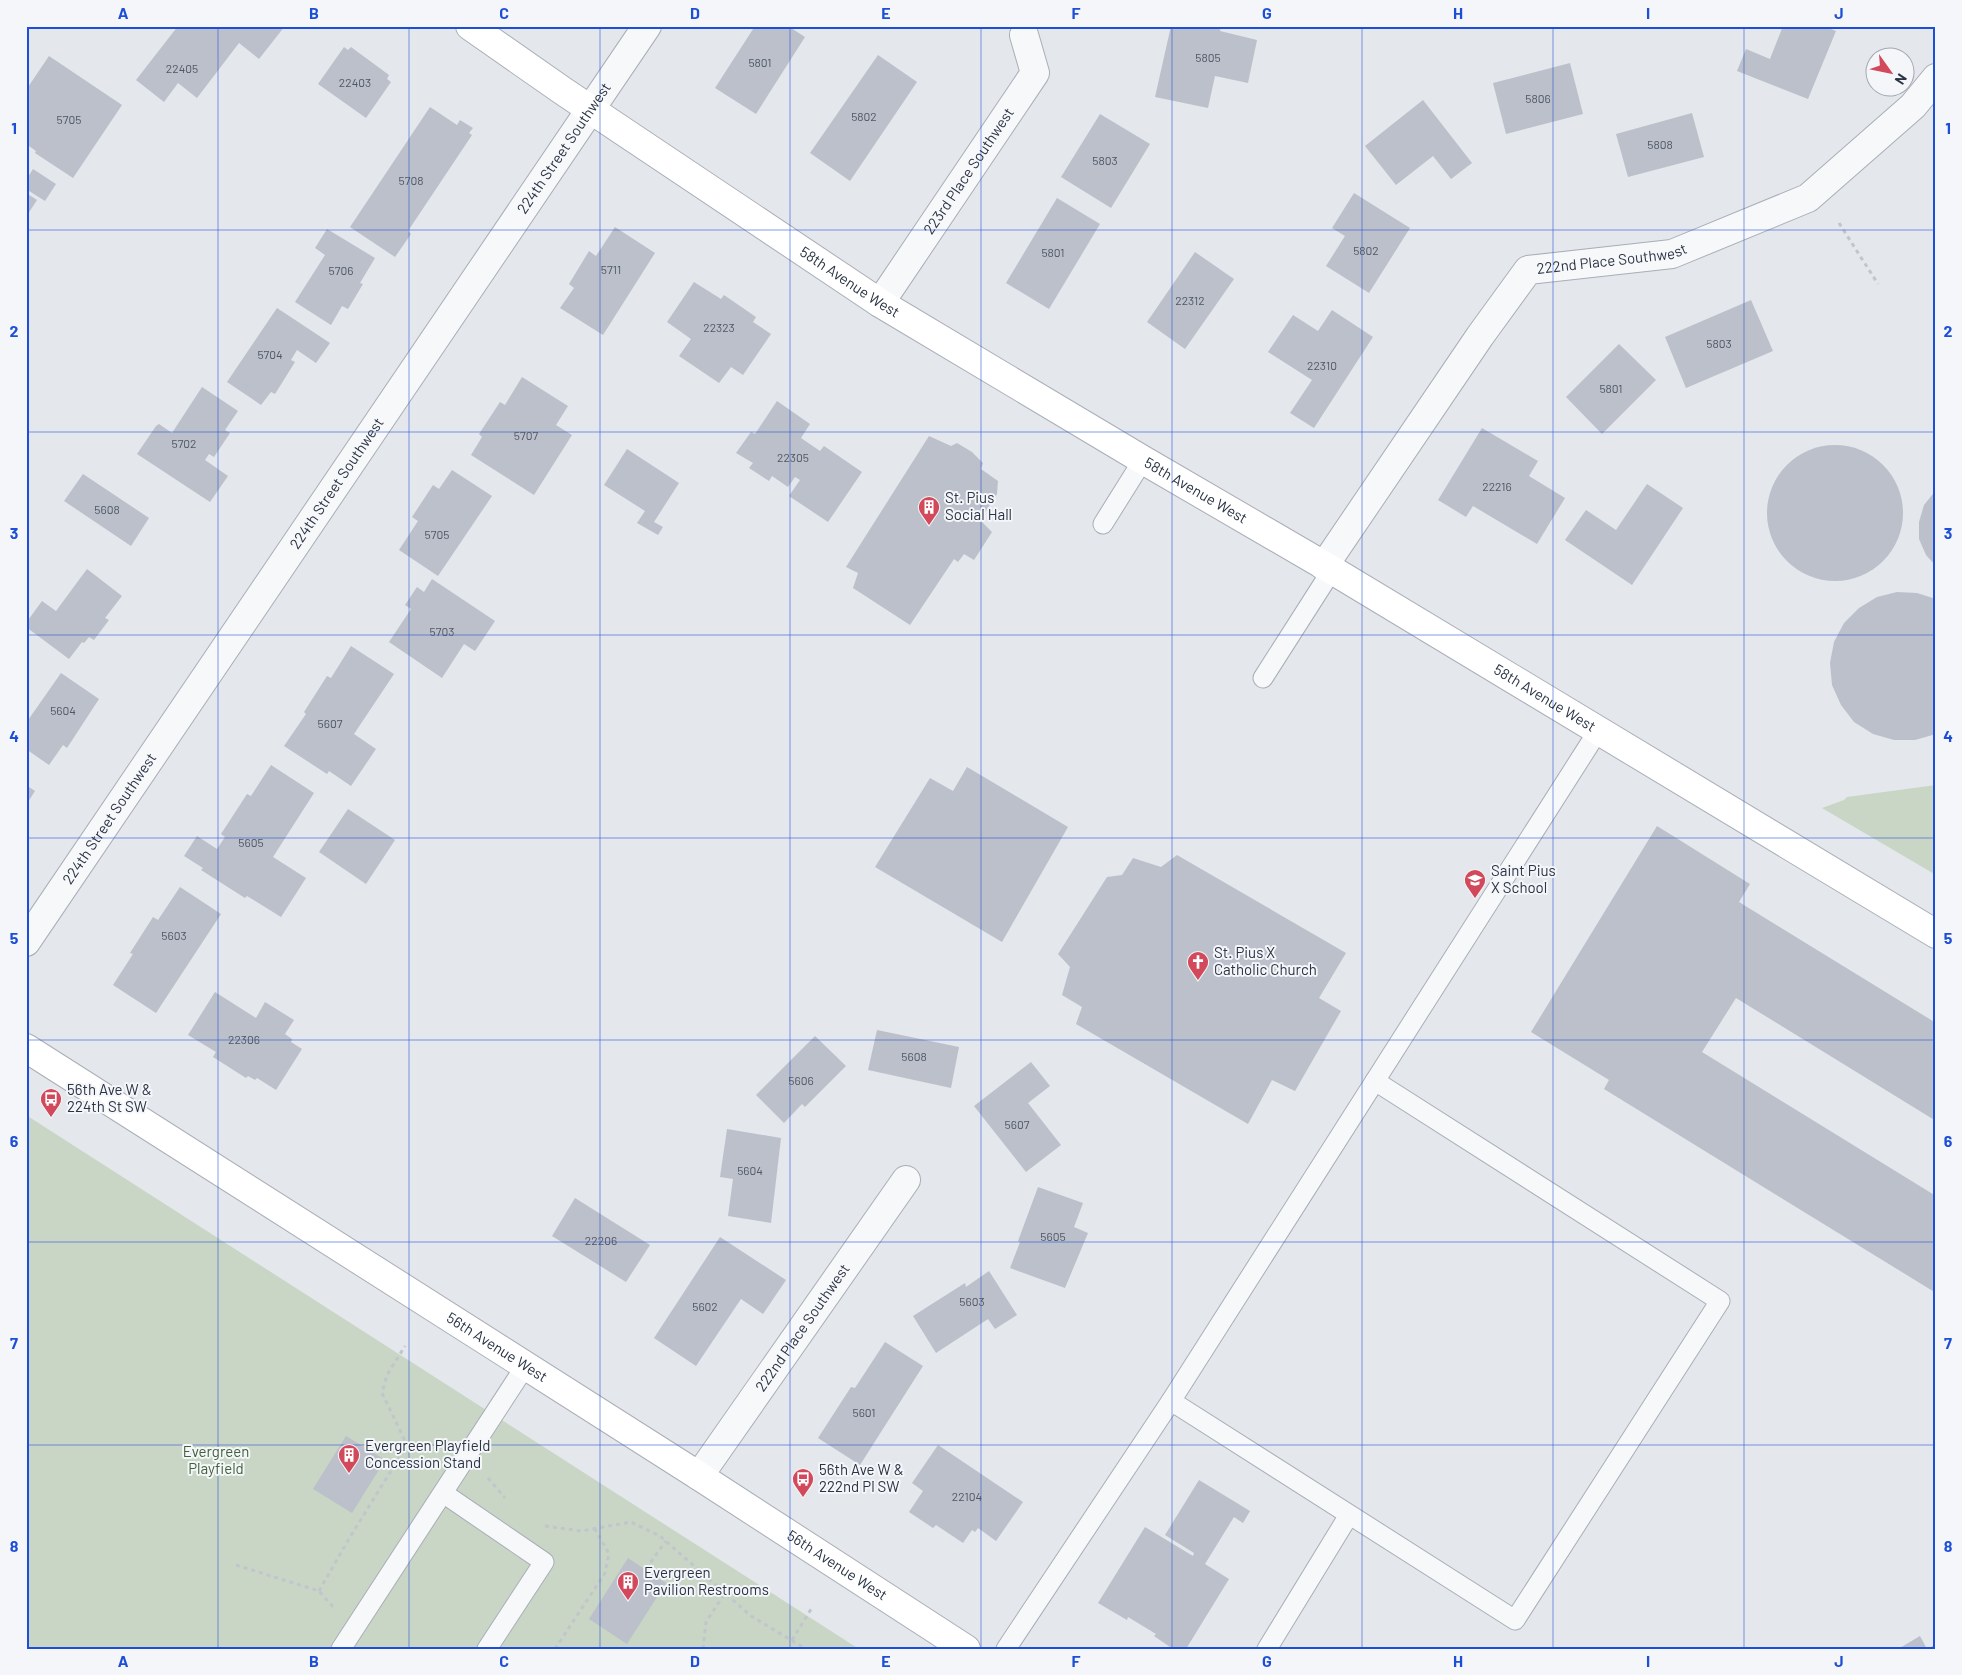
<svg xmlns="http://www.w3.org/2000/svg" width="1962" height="1675" font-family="Barlow,sans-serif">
	<rect width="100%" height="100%" fill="#e4e7ec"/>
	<g fill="#c9d6c5">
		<polygon points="1936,785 1936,875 1822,808 1844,800 1847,797"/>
		<polygon points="26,1115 859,1649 26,1649"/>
	</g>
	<g fill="#bbc0ca">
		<polygon points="178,26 285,26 259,59 239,43 197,98 178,83 164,102 136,80"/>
		<polygon points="755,26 788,26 805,37 756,114 715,88"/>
		<polygon points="1171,26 1221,26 1220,31 1257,40 1248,83 1215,76 1208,108 1155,97"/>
		<polygon points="1783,26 1823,26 1836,31 1808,99 1737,71 1746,49 1770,59"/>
		<polygon points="344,47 348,50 351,47 389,75 387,79 391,82 366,118 318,84"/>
		<polygon points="878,55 917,82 850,181 810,153"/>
		<polygon points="49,56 122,105 73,178 35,153 36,151 26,144 26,90"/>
		<polygon points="1570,63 1583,114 1506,134 1493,83"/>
		<polygon points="1423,100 1472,163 1451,179 1433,156 1396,185 1365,146"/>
		<polygon points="430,107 457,125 460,120 473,128 469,133 472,135 408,231 411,234 395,257 350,227"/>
		<polygon points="1692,113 1704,157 1628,177 1616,134"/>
		<polygon points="1100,114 1150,144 1111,208 1061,177"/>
		<polygon points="33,169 56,184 45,201 26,189 26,176 28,177"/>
		<polygon points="26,193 37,200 26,217"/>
		<polygon points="1354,193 1410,228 1369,293 1326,266 1345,236 1332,228"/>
		<polygon points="1057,198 1100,224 1049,309 1006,283"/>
		<polygon points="615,227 655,253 603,335 560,308 574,288 569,284 589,251 596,256"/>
		<polygon points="327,229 375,258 360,283 363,284 348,309 342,306 331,325 295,302 325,255 315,248"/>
		<polygon points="1195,252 1234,279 1185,349 1147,322"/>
		<polygon points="694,282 721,299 724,295 756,317 753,322 771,334 743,375 731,367 719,383 679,356 691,339 667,322"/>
		<polygon points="1751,300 1773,351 1686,388 1665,337"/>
		<polygon points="277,308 330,343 316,363 297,350 291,360 295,362 275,394 271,392 261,405 227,382"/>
		<polygon points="1332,310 1373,337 1314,428 1290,413 1312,380 1268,352 1293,315 1318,331"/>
		<polygon points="1619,344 1656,380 1602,434 1566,397"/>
		<polygon points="522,377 568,406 556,425 572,435 534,495 471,455 482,437 479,434 500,402 505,405"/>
		<polygon points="202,387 238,411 225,430 230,433 214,457 209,454 205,460 228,476 210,502 137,454 156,426 159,424 172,433"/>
		<polygon points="777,401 810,424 801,438 820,451 824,446 862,472 828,522 789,496 800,480 795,477 788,487 772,476 769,481 749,468 753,463 736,453 751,432 755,434"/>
		<polygon points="1482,428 1538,461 1529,476 1565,498 1537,544 1473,506 1466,517 1438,500"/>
		<polygon points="929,436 951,446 957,443 972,452 983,463 981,469 998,481 997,494 980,520 992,532 974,560 964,554 958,562 954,559 910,625 853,588 858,573 846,567"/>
		<circle cx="1835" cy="513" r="68"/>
		<polygon points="627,449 679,483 654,522 663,527 658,535 637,523 645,511 604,485"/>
		<polygon points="452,470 492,496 438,576 399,550 418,521 412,517 433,485 439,489"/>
		<polygon points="83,474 149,518 131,546 64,501"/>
		<polygon points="1647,484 1683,508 1632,585 1565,540 1586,510 1616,530"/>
		<polygon points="1936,490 1936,566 1926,555 1919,539 1919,522 1924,505"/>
		<polygon points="87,569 122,596 105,618 109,620 94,640 89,637 84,643 82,642 69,659 26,627 26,623 42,601 56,611"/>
		<polygon points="432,579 495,621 475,651 464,644 442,678 389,642 411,609 405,605 417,587 424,592"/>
		<polygon points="1897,592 1917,593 1936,599 1936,734 1915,740 1894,740 1873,734 1854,722 1841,705 1832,685 1830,663 1834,642 1844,623 1859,608 1877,597"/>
		<polygon points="351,646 394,674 354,734 376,749 351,786 329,771 327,774 284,746 306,714 304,712 327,676 331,678"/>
		<polygon points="61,673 99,699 67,748 63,745 49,765 26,749 26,723"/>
		<polygon points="271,765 314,793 273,857 306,878 281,917 247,896 245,898 201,870 203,868 184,856 197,836 217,849 225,837 221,834 247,794 251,796"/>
		<polygon points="967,767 1068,827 1002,942 875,867 930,778 953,791"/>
		<polygon points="26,785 35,791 26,805"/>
		<polygon points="348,809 395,840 366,884 319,852"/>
		<polygon points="1657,826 1750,884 1739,902 1936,1023 1936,1121 1736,998 1702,1052 1936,1196 1936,1293 1604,1089 1609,1080 1531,1032"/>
		<polygon points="1177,855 1346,953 1319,998 1341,1011 1295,1091 1272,1080 1248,1124 1076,1024 1082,1007 1062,995 1070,967 1058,954 1107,877 1122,875 1133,858 1161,867"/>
		<polygon points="180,887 221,914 156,1013 113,985 133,954 130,953 153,917 158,920"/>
		<polygon points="215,992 256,1018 265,1002 294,1020 285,1034 292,1039 291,1042 302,1049 276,1090 257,1078 255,1080 248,1076 246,1078 213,1057 216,1052 188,1035"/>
		<polygon points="877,1030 959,1047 951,1088 868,1070"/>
		<polygon points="815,1036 846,1066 805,1107 802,1104 784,1123 756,1095"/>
		<polygon points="1031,1062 1050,1086 1028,1103 1061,1145 1026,1172 974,1106"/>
		<polygon points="727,1129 781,1138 771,1223 728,1216 733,1179 720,1177"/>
		<polygon points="1038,1187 1083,1203 1074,1227 1088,1233 1065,1288 1010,1268 1020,1242 1018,1241"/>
		<polygon points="575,1198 650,1245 626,1282 552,1236"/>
		<polygon points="720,1237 786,1280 763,1314 741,1299 696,1366 654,1338"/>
		<polygon points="989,1271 1017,1315 995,1329 988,1319 936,1353 913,1316 965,1283 966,1287"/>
		<polygon points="885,1342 923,1366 860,1465 818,1438 851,1387 855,1388"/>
		<polygon points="346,1436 385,1460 352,1513 313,1489"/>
		<polygon points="938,1445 1023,1502 996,1541 978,1528 975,1532 972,1530 963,1543 936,1525 933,1528 909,1512 923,1491 912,1483"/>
		<polygon points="1199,1480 1250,1511 1243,1523 1234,1517 1205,1564 1229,1579 1186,1649 1173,1649 1154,1636 1156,1634 1128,1617 1127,1620 1098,1603 1145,1527 1193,1556 1194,1553 1165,1535"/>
		<polygon points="628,1558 666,1583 627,1644 589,1619"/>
		<polygon points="1920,1636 1927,1649 1936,1644 1936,1649 1898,1649"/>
	</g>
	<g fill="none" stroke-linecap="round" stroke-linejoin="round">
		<g stroke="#a9aeb7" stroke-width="21">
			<g id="lane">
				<polyline points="1103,524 1143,460"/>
				<polyline points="1263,678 1332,570"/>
				<polyline points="1171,1401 1515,1620 1720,1301 1375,1081"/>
				<polyline points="443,1493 544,1562 487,1649"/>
				<polyline points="341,1649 526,1365"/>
				<polyline points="1006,1649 1171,1401 1598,731"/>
				<polyline points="1267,1649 1349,1515"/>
			</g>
		</g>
		<g stroke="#a9aeb7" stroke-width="30">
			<g id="street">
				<path id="s1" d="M880 303 1035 73 1024 35"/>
				<path id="s2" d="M1324 566 1480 336 1528 270 1672 254 1808 198 1913 106 1936 78"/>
				<path id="s3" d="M26 942 647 26"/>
				<path id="s4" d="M699 1476 906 1180"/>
			</g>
		</g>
		<g stroke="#a9aeb7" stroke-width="30">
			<g id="secondary">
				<path id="s5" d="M470 26 563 91 880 303 1143 460 1332 570 1936 934"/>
				<path id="s6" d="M26 1048 699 1476 966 1649"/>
			</g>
		</g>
		<g stroke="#c2c5cb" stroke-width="3" stroke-dasharray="4 4" stroke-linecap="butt">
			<polyline points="1839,223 1878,284"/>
			<polyline points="488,1478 505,1498"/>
			<polyline points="545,1526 581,1531 631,1522 660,1536 751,1616 806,1649"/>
			<polyline points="236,1565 319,1591 334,1608"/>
			<polyline points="646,1569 666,1541"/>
			<polyline points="319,1591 350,1537 407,1445 382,1393 387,1375 405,1346"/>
			<polyline points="792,1640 813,1606"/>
			<polyline points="555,1649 605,1573 609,1554 595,1529"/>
			<polyline points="703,1649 706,1622 725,1593"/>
		</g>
		<use href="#lane" stroke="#f7f8fa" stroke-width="19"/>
		<use href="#street" stroke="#f7f8fa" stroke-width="28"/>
		<use href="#secondary" stroke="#fff" stroke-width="28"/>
	</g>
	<path fill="none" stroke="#1d4ed8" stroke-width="1" stroke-opacity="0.55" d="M218 26V1649M409 26V1649M600 26V1649M790 26V1649M981 26V1649M1172 26V1649M1362 26V1649M1553 26V1649M1744 26V1649M26 230H1936M26 432H1936M26 635H1936M26 838H1936M26 1040H1936M26 1242H1936M26 1445H1936"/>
	<defs>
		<g id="building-pin" transform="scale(1.125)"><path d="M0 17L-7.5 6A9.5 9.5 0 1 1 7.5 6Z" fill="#d1495b" stroke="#f4f6f9"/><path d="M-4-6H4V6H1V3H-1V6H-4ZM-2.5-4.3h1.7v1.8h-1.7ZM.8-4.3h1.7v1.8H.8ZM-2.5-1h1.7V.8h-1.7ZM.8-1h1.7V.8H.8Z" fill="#fff"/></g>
		<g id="school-pin" transform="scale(1.125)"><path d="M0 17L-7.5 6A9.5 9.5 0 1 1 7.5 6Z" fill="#d1495b" stroke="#f4f6f9"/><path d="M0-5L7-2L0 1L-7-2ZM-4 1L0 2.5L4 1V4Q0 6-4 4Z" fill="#fff"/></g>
		<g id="church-pin" transform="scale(1.125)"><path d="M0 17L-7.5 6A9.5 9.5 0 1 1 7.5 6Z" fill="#d1495b" stroke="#f4f6f9"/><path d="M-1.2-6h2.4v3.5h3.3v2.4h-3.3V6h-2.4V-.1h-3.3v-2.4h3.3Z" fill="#fff"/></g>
		<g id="bus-pin" transform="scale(1.125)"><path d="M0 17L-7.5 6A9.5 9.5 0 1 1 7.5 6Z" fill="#d1495b" stroke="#f4f6f9"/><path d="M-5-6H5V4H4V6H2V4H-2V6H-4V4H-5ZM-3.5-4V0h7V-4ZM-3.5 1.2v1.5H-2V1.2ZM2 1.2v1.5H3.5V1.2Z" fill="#fff"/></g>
	</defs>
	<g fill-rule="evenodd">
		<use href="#building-pin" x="929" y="507"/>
		<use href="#school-pin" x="1475" y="880"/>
		<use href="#church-pin" x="1198" y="962"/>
		<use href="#bus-pin" x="51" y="1099"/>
		<use href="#building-pin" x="349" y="1455"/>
		<use href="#bus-pin" x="803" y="1479"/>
		<use href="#building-pin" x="628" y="1582"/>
	</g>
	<g text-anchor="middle" stroke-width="4" stroke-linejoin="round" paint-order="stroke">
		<g font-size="12" fill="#4f5766">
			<text x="1208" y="62">5805</text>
			<text x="760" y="67">5801</text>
			<text x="182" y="73">22405</text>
			<text x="355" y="87">22403</text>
			<text x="1538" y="103">5806</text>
			<text x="864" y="121">5802</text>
			<text x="69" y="124">5705</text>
			<text x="1660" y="149">5808</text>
			<text x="1105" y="165">5803</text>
			<text x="411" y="185">5708</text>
			<text x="1366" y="255">5802</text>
			<text x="1053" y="257">5801</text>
			<text x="611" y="274">5711</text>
			<text x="341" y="275">5706</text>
			<text x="1190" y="305">22312</text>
			<text x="719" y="332">22323</text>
			<text x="1719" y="348">5803</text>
			<text x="270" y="359">5704</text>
			<text x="1322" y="370">22310</text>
			<text x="1611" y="393">5801</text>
			<text x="526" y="440">5707</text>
			<text x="184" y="448">5702</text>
			<text x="793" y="462">22305</text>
			<text x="1497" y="491">22216</text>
			<text x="107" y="514">5608</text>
			<text x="437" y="539">5705</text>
			<text x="442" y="636">5703</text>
			<text x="63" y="715">5604</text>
			<text x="330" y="728">5607</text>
			<text x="251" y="847">5605</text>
			<text x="174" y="940">5603</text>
			<text x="244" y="1044">22306</text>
			<text x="914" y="1061">5608</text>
			<text x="801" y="1085">5606</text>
			<text x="1017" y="1129">5607</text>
			<text x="750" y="1175">5604</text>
			<text x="1053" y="1241">5605</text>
			<text x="601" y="1245">22206</text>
			<text x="972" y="1306">5603</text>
			<text x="705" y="1311">5602</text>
			<text x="864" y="1417">5601</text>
			<text x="967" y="1501">22104</text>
		</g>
		<g font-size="15" fill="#2b3445" stroke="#f4f6f9">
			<text dy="5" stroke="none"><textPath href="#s3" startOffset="959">224th Street Southwest</textPath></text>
			<text dy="5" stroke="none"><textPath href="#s1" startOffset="159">223rd Place Southwest</textPath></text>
			<text dy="5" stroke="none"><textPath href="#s2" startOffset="444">222nd Place Southwest</textPath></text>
			<text dy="5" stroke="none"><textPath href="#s5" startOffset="458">58th Avenue West</textPath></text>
			<text dy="5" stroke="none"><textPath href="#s3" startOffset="554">224th Street Southwest</textPath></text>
			<text dy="5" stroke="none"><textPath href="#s5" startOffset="862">58th Avenue West</textPath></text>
			<text dy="5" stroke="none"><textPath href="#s5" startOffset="1268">58th Avenue West</textPath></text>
			<text dy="5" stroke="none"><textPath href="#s3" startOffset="149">224th Street Southwest</textPath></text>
			<text dy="5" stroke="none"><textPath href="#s4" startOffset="181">222nd Place Southwest</textPath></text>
			<text dy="5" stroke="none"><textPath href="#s6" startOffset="558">56th Avenue West</textPath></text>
			<text dy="5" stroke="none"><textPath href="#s6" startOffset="962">56th Avenue West</textPath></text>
		</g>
		<g font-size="15" fill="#2b3445" stroke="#f4f6f9" text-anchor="start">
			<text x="945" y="503">St. Pius<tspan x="945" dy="17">Social Hall</tspan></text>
			<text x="1491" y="876">Saint Pius<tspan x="1491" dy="17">X School</tspan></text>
			<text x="1214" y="958">St. Pius X<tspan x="1214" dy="17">Catholic Church</tspan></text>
			<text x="67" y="1095">56th Ave W &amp;<tspan x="67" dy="17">224th St SW</tspan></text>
			<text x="365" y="1451">Evergreen Playfield<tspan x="365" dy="17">Concession Stand</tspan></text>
			<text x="819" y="1475">56th Ave W &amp;<tspan x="819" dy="17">222nd Pl SW</tspan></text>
			<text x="644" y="1578">Evergreen<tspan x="644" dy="17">Pavilion Restrooms</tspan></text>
		</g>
		<g font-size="15" fill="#3f6138" stroke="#f4f6f9">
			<text x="216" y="1457">Evergreen<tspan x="216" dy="17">Playfield</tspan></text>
		</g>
	</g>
	<rect width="1962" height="1675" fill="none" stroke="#f4f6f9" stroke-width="55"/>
	<g transform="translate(1890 72) rotate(123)"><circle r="24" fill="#f4f6f9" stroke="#a4a8b1"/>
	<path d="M0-4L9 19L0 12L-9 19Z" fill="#d1495b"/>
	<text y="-8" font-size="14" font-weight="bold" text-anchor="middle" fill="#2b3445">N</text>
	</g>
	<rect x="28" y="28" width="1906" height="1620" fill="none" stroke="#1d4ed8" stroke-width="2"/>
	<g font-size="16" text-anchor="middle" font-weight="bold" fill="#1d4ed8">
		<text x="123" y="19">A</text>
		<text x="314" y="19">B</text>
		<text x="504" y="19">C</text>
		<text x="695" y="19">D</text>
		<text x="886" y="19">E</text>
		<text x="1076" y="19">F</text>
		<text x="1267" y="19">G</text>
		<text x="1458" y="19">H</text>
		<text x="1648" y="19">I</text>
		<text x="1839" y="19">J</text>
		<text x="14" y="134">1</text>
		<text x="1948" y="134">1</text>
		<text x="14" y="337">2</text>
		<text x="1948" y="337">2</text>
		<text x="14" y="539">3</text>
		<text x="1948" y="539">3</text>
		<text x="14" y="742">4</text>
		<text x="1948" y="742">4</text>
		<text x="14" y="944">5</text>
		<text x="1948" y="944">5</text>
		<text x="14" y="1147">6</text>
		<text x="1948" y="1147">6</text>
		<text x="14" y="1349">7</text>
		<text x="1948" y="1349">7</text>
		<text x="14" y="1552">8</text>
		<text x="1948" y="1552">8</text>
		<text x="123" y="1667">A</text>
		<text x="314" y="1667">B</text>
		<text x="504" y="1667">C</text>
		<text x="695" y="1667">D</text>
		<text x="886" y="1667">E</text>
		<text x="1076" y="1667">F</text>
		<text x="1267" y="1667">G</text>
		<text x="1458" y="1667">H</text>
		<text x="1648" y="1667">I</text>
		<text x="1839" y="1667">J</text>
	</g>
</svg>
